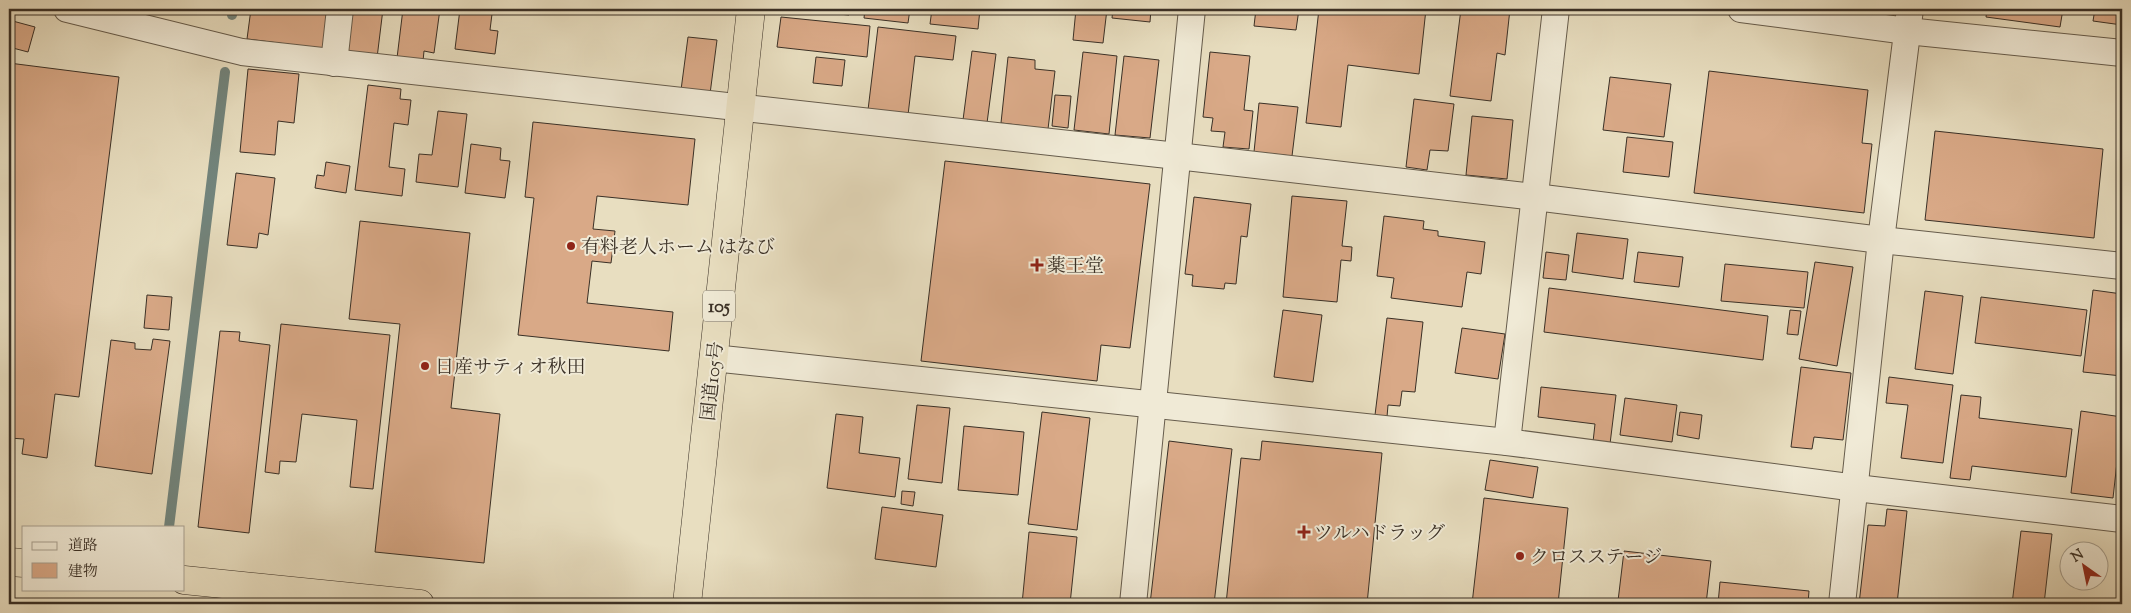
<svg xmlns="http://www.w3.org/2000/svg" width="2131" height="613" font-family="'Sorts Mill Goudy','Noto Serif JP',serif">
	<rect width="100%" height="100%" fill="#e8dec0"/>
	<filter id="stains"><feTurbulence type="fractalNoise" baseFrequency=".004" numOctaves="4"/><feColorMatrix values="0 0 0 0 .2 0 0 0 0 .09 0 0 0 0 .02 0 0 0 .5 -.17"/></filter>
	<radialGradient id="worn" r=".72"><stop offset=".6" stop-color="#630" stop-opacity="0"/><stop offset="1" stop-color="#630" stop-opacity=".3"/></radialGradient>
	<g fill="none" stroke-linecap="round" stroke-linejoin="round">
		<g stroke="#72847c" stroke-width="10">
			<polyline points="232,15 232,9"/>
			<polyline points="169,527 225,72"/>
		</g>
	</g>
	<g fill="#d9a987" stroke="#3a3026">
		<polygon points="251,9 330,9 325,49 247,39"/>
		<polygon points="352,9 383,9 377,58 346,54"/>
		<polygon points="403,9 440,9 434,53 424,51 423,61 397,58"/>
		<polygon points="460,9 499,9 498,14 492,14 490,30 498,31 495,54 455,49"/>
		<polygon points="807,9 850,9 849,15 807,11"/>
		<polygon points="865,9 910,9 908,23 864,18"/>
		<polygon points="932,9 980,9 978,29 930,24"/>
		<polygon points="1076,9 1107,9 1103,43 1073,40"/>
		<polygon points="1113,9 1151,9 1150,22 1112,18"/>
		<polygon points="1256,9 1299,9 1296,30 1254,26"/>
		<polygon points="1319,9 1426,9 1419,74 1348,65 1341,127 1306,123"/>
		<polygon points="1461,9 1510,9 1505,55 1497,53 1491,101 1450,96"/>
		<polygon points="1987,9 2063,9 2060,27 1986,17"/>
		<polygon points="2095,9 2122,9 2122,25 2093,21"/>
		<polygon points="781,17 870,26 867,57 777,47"/>
		<polygon points="9,20 35,27 28,52 9,47"/>
		<polygon points="878,27 956,36 953,60 915,56 908,115 868,110"/>
		<polygon points="688,37 717,40 710,94 681,90"/>
		<polygon points="972,51 996,54 987,123 963,120"/>
		<polygon points="1083,52 1117,56 1109,134 1074,130"/>
		<polygon points="1210,52 1250,56 1244,110 1253,111 1249,149 1223,147 1225,132 1211,131 1213,118 1203,117"/>
		<polygon points="1124,56 1159,60 1150,138 1115,135"/>
		<polygon points="816,57 845,60 842,86 813,83"/>
		<polygon points="1008,57 1035,60 1035,69 1055,71 1048,129 1001,123"/>
		<polygon points="9,63 119,77 79,397 55,394 47,458 22,454 24,439 9,438"/>
		<polygon points="248,69 299,74 294,123 278,121 275,155 240,152"/>
		<polygon points="1709,71 1868,90 1862,143 1872,144 1864,213 1694,193"/>
		<polygon points="1610,77 1671,84 1664,137 1603,130"/>
		<polygon points="368,85 401,89 400,99 411,100 408,125 394,123 389,167 405,169 402,196 355,190"/>
		<polygon points="1055,95 1071,96 1068,128 1052,126"/>
		<polygon points="1414,99 1454,104 1448,151 1430,150 1427,170 1406,167"/>
		<polygon points="1259,103 1298,107 1292,156 1254,152"/>
		<polygon points="438,111 467,114 458,187 416,182 419,154 432,155"/>
		<polygon points="1472,116 1513,120 1507,179 1466,175"/>
		<polygon points="533,122 695,139 688,205 597,196 593,229 615,231 611,263 592,261 587,303 673,312 669,351 518,335 534,198 525,197"/>
		<polygon points="1935,131 2103,149 2094,238 1925,220"/>
		<polygon points="1627,137 1673,142 1669,177 1623,172"/>
		<polygon points="471,144 501,148 500,160 510,161 505,198 465,193"/>
		<polygon points="945,161 1150,184 1130,348 1101,345 1097,381 921,361"/>
		<polygon points="326,162 350,166 346,193 315,188 317,175 324,176"/>
		<polygon points="236,173 275,178 268,235 259,233 257,248 227,245"/>
		<polygon points="1292,196 1347,201 1342,246 1352,247 1351,261 1341,260 1337,302 1283,297"/>
		<polygon points="1194,197 1251,204 1247,237 1241,236 1236,284 1225,283 1224,289 1192,286 1193,275 1185,274"/>
		<polygon points="1384,216 1424,221 1423,229 1438,231 1438,236 1485,242 1481,274 1467,272 1462,307 1391,298 1394,278 1377,276"/>
		<polygon points="360,221 470,233 451,408 500,414 484,563 375,552 400,324 349,319"/>
		<polygon points="1577,233 1628,239 1623,279 1572,272"/>
		<polygon points="1546,252 1569,255 1566,280 1543,278"/>
		<polygon points="1638,252 1683,257 1679,287 1634,282"/>
		<polygon points="1815,262 1853,267 1837,366 1799,359"/>
		<polygon points="1725,264 1808,272 1804,308 1721,301"/>
		<polygon points="1549,288 1768,316 1763,360 1544,332"/>
		<polygon points="2093,290 2122,294 2122,376 2083,372"/>
		<polygon points="1925,291 1963,296 1953,374 1915,369"/>
		<polygon points="147,295 172,297 169,330 144,328"/>
		<polygon points="1981,297 2087,310 2081,356 1975,343"/>
		<polygon points="1283,310 1322,315 1313,382 1274,377"/>
		<polygon points="1790,310 1801,311 1798,335 1787,334"/>
		<polygon points="1387,318 1423,322 1415,392 1402,391 1400,406 1388,405 1387,417 1375,415"/>
		<polygon points="281,324 390,335 373,489 350,487 357,420 302,414 296,462 280,461 279,474 265,472"/>
		<polygon points="1462,328 1505,334 1498,379 1455,373"/>
		<polygon points="220,331 240,332 239,341 270,345 249,533 198,527"/>
		<polygon points="153,339 170,341 152,474 95,466 111,340 135,343 135,349 151,350"/>
		<polygon points="1801,367 1851,373 1843,440 1814,437 1812,449 1791,447"/>
		<polygon points="1889,377 1953,385 1943,463 1901,458 1908,405 1886,403"/>
		<polygon points="1541,387 1616,395 1610,444 1593,442 1595,424 1538,417"/>
		<polygon points="1961,395 1981,397 1979,418 2072,429 2066,477 1972,466 1970,480 1950,478"/>
		<polygon points="1625,398 1677,405 1672,442 1620,435"/>
		<polygon points="917,405 950,408 942,483 908,479"/>
		<polygon points="2081,411 2122,417 2113,498 2071,493"/>
		<polygon points="1042,412 1090,418 1077,530 1028,524"/>
		<polygon points="1680,412 1702,415 1699,439 1677,435"/>
		<polygon points="836,414 863,417 859,453 900,458 895,497 827,488"/>
		<polygon points="964,426 1024,432 1018,495 958,490"/>
		<polygon points="1169,441 1232,449 1214,604 1150,604"/>
		<polygon points="1262,441 1382,453 1367,604 1226,604 1241,458 1260,460"/>
		<polygon points="1490,460 1538,467 1533,498 1485,490"/>
		<polygon points="902,491 915,492 913,506 901,504"/>
		<polygon points="1484,498 1568,508 1558,604 1472,604"/>
		<polygon points="882,507 943,515 936,567 875,559"/>
		<polygon points="1887,509 1907,511 1897,604 1859,604 1868,525 1885,526"/>
		<polygon points="2021,531 2052,534 2044,604 2012,604"/>
		<polygon points="1029,532 1077,537 1070,604 1022,604"/>
		<polygon points="1624,551 1711,561 1706,604 1651,604 1618,601"/>
		<polygon points="1720,582 1809,591 1808,604 1718,604"/>
	</g>
	<g fill="none" stroke-linecap="round" stroke-linejoin="round">
		<g stroke="#665c4c" stroke-width="28">
			<g id="street">
				<polyline points="67,9 242,52 1177,156 1535,197 1881,240 2122,266"/>
				<polyline points="1741,9 1907,31 2122,53"/>
				<polyline points="334,63 340,9"/>
				<polyline points="713,358 1507,442 1856,488 2122,519"/>
				<polyline points="1507,442 1556,9"/>
				<polyline points="1133,604 1192,9"/>
				<polyline points="1842,604 1881,240 1910,9"/>
			</g>
		</g>
		<g stroke="#3a3026" stroke-width="29">
			<g id="highway">
				<polyline points="9,562 24,563"/>
				<polyline points="184,580 420,604"/>
				<polyline points="687,604 751,9"/>
			</g>
		</g>
		<use href="#street" stroke="#f0ead6" stroke-width="26"/>
		<use href="#highway" stroke="#e8dec0" stroke-width="28"/>
	</g>
	<g fill="#8f2418" stroke="#f0ead6" stroke-width="2">
		<circle cx="571" cy="246" r="5"/>
		<path d="M1034.5 257.5h5v5h5v5h-5v5h-5v-5h-5v-5h5z"/>
		<circle cx="425" cy="366" r="5"/>
		<path d="M1301.5 524.5h5v5h5v5h-5v5h-5v-5h-5v-5h5z"/>
		<circle cx="1520" cy="556" r="5"/>
	</g>
	<g text-anchor="middle" stroke-width="4" stroke-linejoin="round" paint-order="stroke">
		<rect fill="#f0ead6" stroke="#71685b" stroke-width="1" x="703" y="290.5" width="32" height="31" rx="4"/>
		<g font-size="18" font-weight="bold" fill="#3a3026">
			<text x="719" y="312">105</text>
		</g>
		<g font-size="19" fill="#3a3026" stroke="#f0ead6" text-anchor="start">
			<text x="581" y="253">有料老人ホーム はなび</text>
			<text x="1047" y="272">薬王堂</text>
			<text x="435" y="373">日産サティオ秋田</text>
			<text x="1314" y="539">ツルハドラッグ</text>
			<text x="1530" y="563">クロスステージ</text>
		</g>
		<g font-size="19" fill="#3a3026" stroke="#f0ead6">
			<text transform="translate(711 381) rotate(-84)" y="7">国道105号</text>
		</g>
	</g>
	<rect width="2131" height="613" fill="none" stroke="#e8dec0" stroke-width="30"/>
	<rect x="10" y="10" width="2111" height="593" fill="none" stroke="#3a3026" stroke-width="2.5"/>
	<rect x="15" y="15" width="2101" height="583" fill="none" stroke="#3a3026"/>
	<rect x="22" y="526" width="162" height="65" fill="#f0ead6" stroke="#a7a090"/>
	<rect x="32" y="542" width="25" height="8" fill="#f0ead6" stroke="#a7a090"/>
	<text x="68" y="550" font-size="15" fill="#3a3026">道路</text>
	<rect x="32" y="563" width="25" height="15" fill="#d9a987" stroke="#a7a090"/>
	<text x="68" y="576" font-size="15" fill="#3a3026">建物</text>
	<g transform="translate(2084 566) rotate(327)"><circle r="24" fill="#f0ead6" stroke="#a7a090"/>
	<path d="M0-4L9 19L0 12L-9 19Z" fill="#8f2418"/>
	<text y="-8" font-size="14" font-weight="bold" text-anchor="middle" fill="#3a3026">N</text>
	</g>
	<rect width="100%" height="100%" filter="url(#stains)"/>
	<rect width="100%" height="100%" fill="url(#worn)"/>
</svg>
